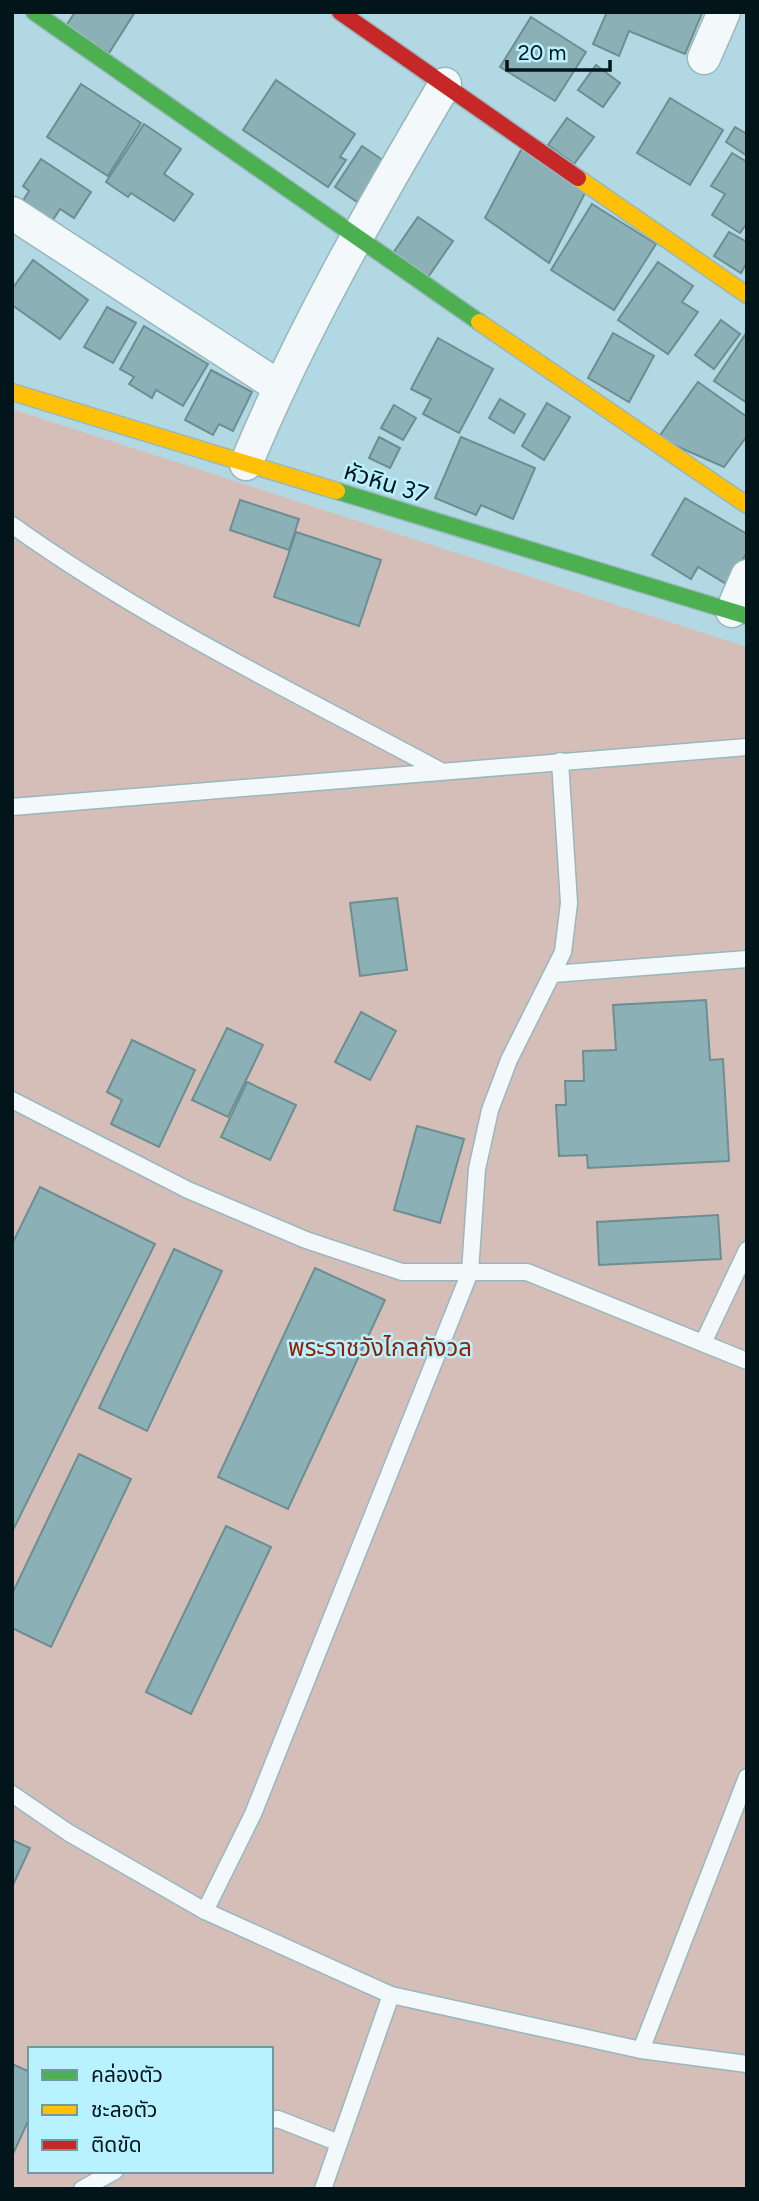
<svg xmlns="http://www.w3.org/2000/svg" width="759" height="2201" font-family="Figtree,'Noto Sans Thai',sans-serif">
	<rect width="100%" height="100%" fill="#b2d9e3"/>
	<path fill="#d6beb8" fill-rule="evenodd" d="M12 409 747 647V2189H12ZM30 2049H271V2171H30Z"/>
	<g fill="#8bb1b6" stroke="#6c8e92" stroke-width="2">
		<polygon points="75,12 135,12 109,53 66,26"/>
		<polygon points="607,12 699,12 702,13 685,54 629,31 619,56 593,44"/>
		<polygon points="531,17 586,52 555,101 500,67"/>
		<polygon points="596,65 620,83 603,107 578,90"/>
		<polygon points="276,80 355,134 340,157 346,160 328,187 243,130"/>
		<polygon points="81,84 141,123 108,176 47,137"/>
		<polygon points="670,98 723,130 690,185 637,153"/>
		<polygon points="567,118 594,137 574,164 548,145"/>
		<polygon points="144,124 181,149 164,174 193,194 174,221 131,193 128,197 106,182"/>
		<polygon points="735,127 747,134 746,155 726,142"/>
		<polygon points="362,146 390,165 363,206 335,187"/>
		<polygon points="522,148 585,193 549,263 485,218"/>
		<polygon points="732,153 747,162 747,223 740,233 712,215 725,194 711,186"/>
		<polygon points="41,159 91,192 74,218 60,209 49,226 19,207 29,191 23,186"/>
		<polygon points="592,204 656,244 614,310 551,270"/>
		<polygon points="418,217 453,241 426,280 391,256"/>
		<polygon points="729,232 747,242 747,262 741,273 714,256"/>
		<polygon points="33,260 88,300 60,339 12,305 12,289"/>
		<polygon points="658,262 693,286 682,302 698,312 668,354 618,320"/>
		<polygon points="107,307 136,323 113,363 84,347"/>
		<polygon points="721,320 740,334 714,369 695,355"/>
		<polygon points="144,326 208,364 183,406 156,390 152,398 129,384 134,377 120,369"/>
		<polygon points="747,332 747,403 714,381"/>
		<polygon points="613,333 654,356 629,402 588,378"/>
		<polygon points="438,338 493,369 459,433 423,414 431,399 411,389"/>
		<polygon points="211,370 252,392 233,431 219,424 213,435 185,420"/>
		<polygon points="698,382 747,417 747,436 724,467 658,438"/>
		<polygon points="500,399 525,414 514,433 489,418"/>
		<polygon points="547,403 570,417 544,460 522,446"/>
		<polygon points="394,405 416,418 403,440 381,428"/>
		<polygon points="379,437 400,448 390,468 369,458"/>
		<polygon points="461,437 535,468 513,519 481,505 476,515 435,498"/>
		<polygon points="685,498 747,534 747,552 728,585 698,567 691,579 652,555"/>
		<polygon points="240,500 299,519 289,550 230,530"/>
		<polygon points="296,532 381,560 359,626 274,597"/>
		<polygon points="397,898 407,970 360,976 350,903"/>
		<polygon points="706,1000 710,1060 723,1059 729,1161 588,1168 587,1155 559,1156 556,1105 566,1105 565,1081 584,1081 583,1051 616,1050 613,1005"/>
		<polygon points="361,1012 396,1031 370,1080 335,1062"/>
		<polygon points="227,1028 263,1045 228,1117 192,1100"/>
		<polygon points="132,1040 195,1070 159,1147 111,1124 122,1100 107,1092"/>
		<polygon points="247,1082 296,1105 270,1160 221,1137"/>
		<polygon points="417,1126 464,1139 440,1223 394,1210"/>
		<polygon points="40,1187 155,1244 12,1532 12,1244"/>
		<polygon points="718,1215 721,1259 599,1265 597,1222"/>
		<polygon points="174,1249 222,1271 147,1431 99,1408"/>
		<polygon points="315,1268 385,1300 288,1509 218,1477"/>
		<polygon points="79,1454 131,1479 51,1647 12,1628 12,1594"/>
		<polygon points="226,1526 271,1547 191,1714 146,1692"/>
		<polygon points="12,1840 30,1848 12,1887"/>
		<polygon points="12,2064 30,2072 30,2117 12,2156"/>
	</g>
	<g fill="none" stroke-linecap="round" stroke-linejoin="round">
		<g stroke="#98b7be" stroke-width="19">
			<g id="lane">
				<path d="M12 525C146 621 296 693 441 771"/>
				<polyline points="12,807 747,747"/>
				<polyline points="553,974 747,959"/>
				<polyline points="12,1100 188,1190 306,1240 402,1272 527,1272 747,1361"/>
				<polyline points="703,1343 747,1250"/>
				<polyline points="12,1794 69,1833 205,1911 391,1995 641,2050 747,2064"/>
				<polyline points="205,1911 253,1814 470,1272 477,1169 490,1110 509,1060 563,952 569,903 560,761"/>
				<polyline points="641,2050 747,1777"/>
				<polyline points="271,2120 278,2119 339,2143"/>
				<polyline points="82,2189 115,2171"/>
				<polyline points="323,2189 391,1995"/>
			</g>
		</g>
		<g stroke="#98b7be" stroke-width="35">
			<g id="street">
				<polyline points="704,58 724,12"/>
				<polyline points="12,213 278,386"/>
				<path d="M246 464C301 331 372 208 445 84"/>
				<polyline points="732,611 747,576"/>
			</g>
		</g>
		<g stroke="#98b7be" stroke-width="19">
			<g id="fast">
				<polyline points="34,12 479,322"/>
				<polyline points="337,491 747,616"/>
			</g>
		</g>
		<g stroke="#98b7be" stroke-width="19">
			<g id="slow">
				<polyline points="578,178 747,295"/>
				<polyline points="479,322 747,505"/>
				<polyline points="12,392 337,491"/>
			</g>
		</g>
		<g stroke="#98b7be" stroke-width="19">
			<polyline id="jam" points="340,12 578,178"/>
		</g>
		<use href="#lane" stroke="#f3f9fb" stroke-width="16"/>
		<use href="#street" stroke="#f3f9fb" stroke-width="32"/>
		<use href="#fast" stroke="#4caf50" stroke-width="16"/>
		<use href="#slow" stroke="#ffc107" stroke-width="16"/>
		<use href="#jam" stroke="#c62828" stroke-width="16"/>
	</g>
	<g text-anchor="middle" stroke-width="5" stroke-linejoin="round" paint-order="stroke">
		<g font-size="24" fill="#01151a" stroke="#b8f1ff">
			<text transform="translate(386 483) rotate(17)" y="8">หัวหิน 37</text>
		</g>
		<g font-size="24" fill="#931f00" stroke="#b8f1ff">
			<text x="380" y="1356">พระราชวังไกลกังวล</text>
		</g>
	</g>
	<rect width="759" height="2201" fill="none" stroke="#01151a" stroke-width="28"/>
	<rect x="28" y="2047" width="245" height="126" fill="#b8f1ff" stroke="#6f99a3" stroke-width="2"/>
	<rect x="42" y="2070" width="35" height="10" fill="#4caf50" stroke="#6f99a3" stroke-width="2"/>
	<text x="91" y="2082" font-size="21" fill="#01151a">คล่องตัว</text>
	<rect x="42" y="2105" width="35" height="10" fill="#ffc107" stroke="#6f99a3" stroke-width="2"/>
	<text x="91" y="2117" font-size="21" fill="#01151a">ชะลอตัว</text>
	<rect x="42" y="2140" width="35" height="10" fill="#c62828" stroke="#6f99a3" stroke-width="2"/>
	<text x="91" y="2152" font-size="21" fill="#01151a">ติดขัด</text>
	<path d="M507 60v10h103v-10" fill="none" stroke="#01151a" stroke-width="3.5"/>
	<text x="518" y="60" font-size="21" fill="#01151a" stroke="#b8f1ff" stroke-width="5" paint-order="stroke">20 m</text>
</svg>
